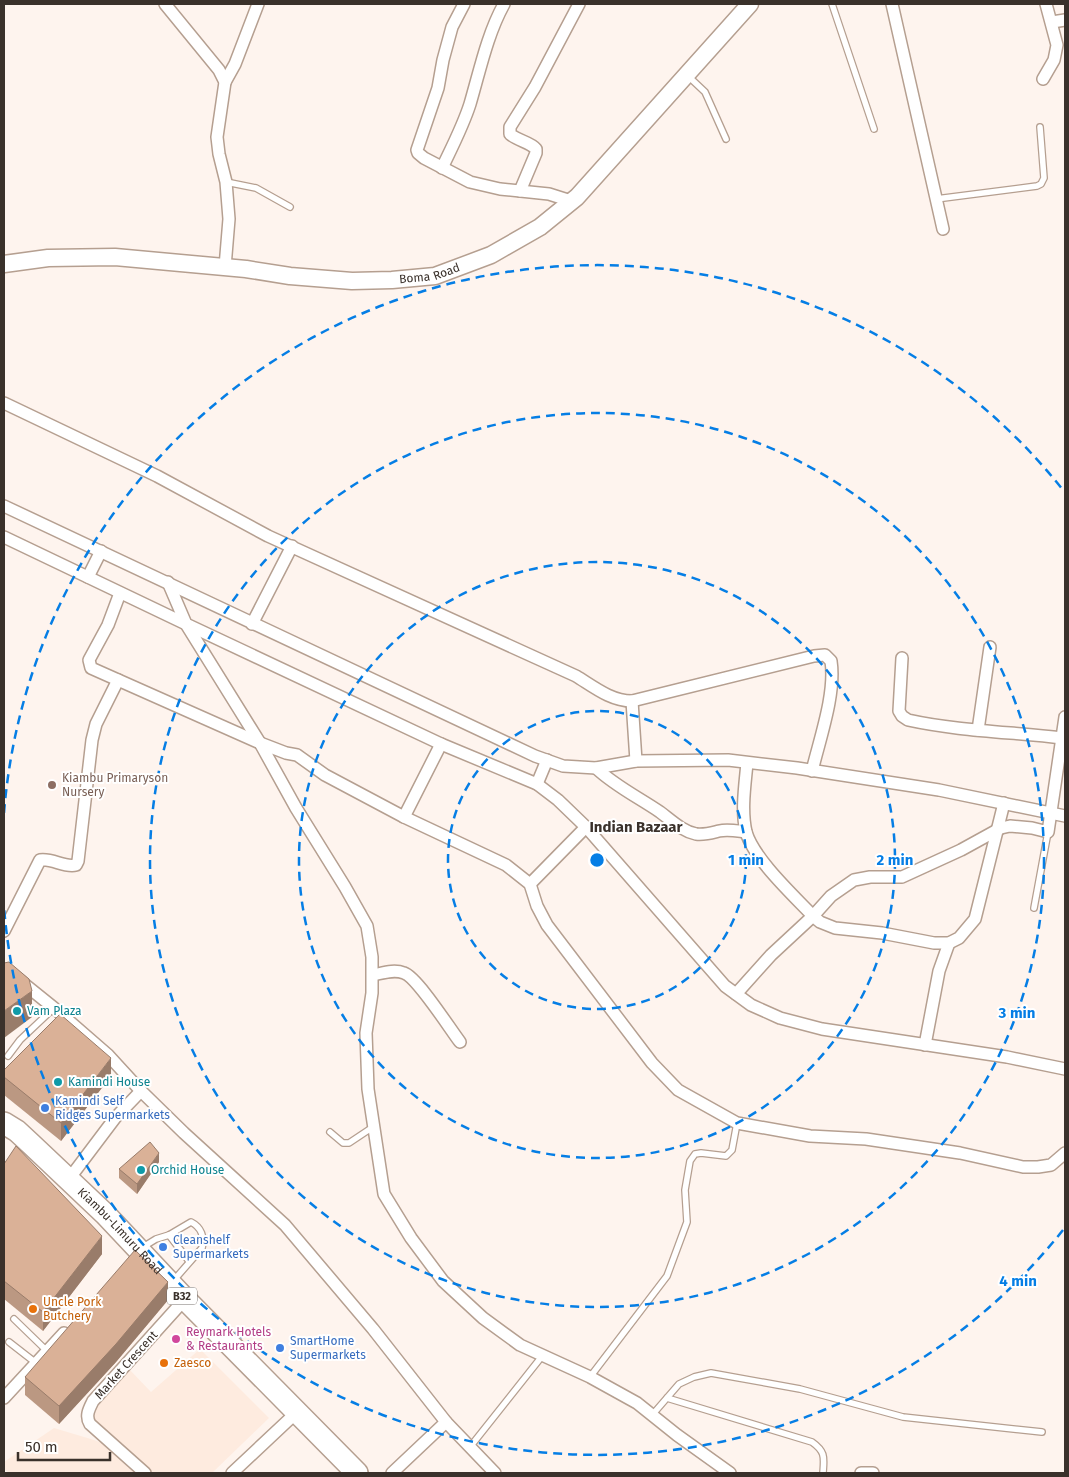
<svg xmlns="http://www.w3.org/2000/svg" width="1069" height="1477" font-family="'Fira Sans',sans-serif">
	<rect width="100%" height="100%" fill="#fef4ee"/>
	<polygon fill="#feebdf" points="200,1349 269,1418 212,1473 9,1473 4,1469 4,1462 54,1428 94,1440 127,1453 89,1416 129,1369 151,1392"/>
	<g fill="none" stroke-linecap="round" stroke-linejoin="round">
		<g stroke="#b59f90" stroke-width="8">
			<g id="lane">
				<polyline points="832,4 874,129"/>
				<polyline points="688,76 705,92 726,139"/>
				<polyline points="226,182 256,188 290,207"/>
				<polyline points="936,199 1037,186 1041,184 1044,178 1040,127"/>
				<polyline points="1034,908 1048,832"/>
				<polyline points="8,1056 20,1040 54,1008"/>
				<polyline points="330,1132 343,1143 349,1143 373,1127"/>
				<polyline points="169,1235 189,1261"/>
				<path d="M143 1247 156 1239 169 1235 191 1222C201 1227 205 1237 202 1248L174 1280"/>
				<polyline points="14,1319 47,1351"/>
				<polyline points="9,1342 36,1363"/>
				<polyline points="590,1377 667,1276 687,1222 685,1190 690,1161 695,1154 701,1153 726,1156 732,1150 737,1123"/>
				<path d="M667 1398 812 1442C826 1452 824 1458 823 1473"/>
				<polyline points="653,1414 679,1384 694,1377 711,1373 800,1389 903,1417 1042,1432"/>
				<polyline points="470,1447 543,1355"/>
			</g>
		</g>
		<g stroke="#b59f90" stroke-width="14">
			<g id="street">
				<polyline points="165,4 219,70 225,82 217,137 219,154 226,182 229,219 225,267"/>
				<polyline points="464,4 452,27 443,60 438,88 417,150 418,153 424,158 470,182 500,189 549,194 571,201"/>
				<polyline points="892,4 943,229"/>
				<polyline points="1052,22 1065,20"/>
				<polyline points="1043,79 1054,60 1057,45 1046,4"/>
				<polyline points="225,82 235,64 258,4"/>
				<path d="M442 168C452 147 463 126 470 104 480 70 487 35 504 4"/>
				<path d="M520 191 536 153V149C530 142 518 141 510 134V127L535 87 579 4"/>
				<path d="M4 403 157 476 268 536 576 676C594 687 611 701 632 701L814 656 825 655 831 661C836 693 820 738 812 771"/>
				<polyline points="4,506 535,756 563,766 596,768 636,761 728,760 797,768 939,790 1065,816"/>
				<polyline points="4,537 186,624 260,743 296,808 345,887 367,926 372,957 372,993 366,1033 368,1089 384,1194 411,1238 443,1281 483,1318 520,1345 590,1377 637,1403 677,1435 730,1473"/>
				<polyline points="88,577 101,551"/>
				<polyline points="168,582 186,624 441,744 537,784 558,800 586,827 725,986 751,1005 780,1018 822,1029 1007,1057 1065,1069"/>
				<polyline points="252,624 292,546"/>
				<path d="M902 658 899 711 902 716 908 720C958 731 1011 732 1062 738"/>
				<polyline points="118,680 91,668 89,660 108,625 120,593"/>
				<polyline points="632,701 636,761"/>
				<polyline points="978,730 990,647"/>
				<path d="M747 763C745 785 741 810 746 832 754 859 793 895 813 916L820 922 835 928 882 933 934 943H949L959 938 975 919 1004 803"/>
				<path d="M596 768C615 786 638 797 660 812 672 821 682 831 696 834 705 835 711 833 719 831 728 829 737 831 746 832"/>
				<polyline points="537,784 547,760"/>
				<polyline points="404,817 441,744"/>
				<polyline points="530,884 586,827"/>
				<path d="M4 931 40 860C53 858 64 868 76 865L78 861 92 740 96 724 118 680 260 743 286 753 297 755 325 775 404 817 506 865 530 884 537 906 547 925 652 1063 678 1090 737 1123 810 1136 866 1139 960 1153 1023 1167H1038L1051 1165 1065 1153"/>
				<polyline points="4,971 18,979 54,1008 108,1055 141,1091 184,1133 285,1225 373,1329 446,1422 392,1473"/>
				<path d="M373 975C383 973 394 969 404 973 417 977 450 1029 460 1042"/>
				<polyline points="736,994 771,955 813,916 831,896 854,880 870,877 902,877 961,850 1001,828 1010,826 1032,828 1048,832 1065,717"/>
				<polyline points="925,1045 939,971 949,943"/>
				<polyline points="69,1179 115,1118 141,1091"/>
				<polyline points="4,1398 64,1333"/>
				<polyline points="446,1422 495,1473"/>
				<path d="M145 1473 90 1424C85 1416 89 1409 93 1401L185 1299"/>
				<polyline points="232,1473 297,1412"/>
				<polyline points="861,1473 873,1473"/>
			</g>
		</g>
		<g stroke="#b59f90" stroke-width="19">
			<g id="secondary">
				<path id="s1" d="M4 264 48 258 115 257 246 269 290 276 352 281 392 280 435 276 491 255 540 227 577 197 750 4"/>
			</g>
		</g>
		<g stroke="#b59f90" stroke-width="24">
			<g id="highway">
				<path id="s2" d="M4 1123 17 1131 31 1144 105 1214 185 1299 357 1473"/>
			</g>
		</g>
		<use href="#lane" stroke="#fff" stroke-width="5.5"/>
		<use href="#street" stroke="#fff" stroke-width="11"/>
		<use href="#secondary" stroke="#fff" stroke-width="16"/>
		<use href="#highway" stroke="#fff" stroke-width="21"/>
	</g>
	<g fill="#bb9882">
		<polygon points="4,1070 111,1076 61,1141 4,1095"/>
		<polygon points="159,1162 137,1194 119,1178 119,1169"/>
		<polygon points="4,1164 102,1254 43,1331 4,1299"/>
		<polygon points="168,1300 116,1362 59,1424 25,1395 25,1377"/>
	</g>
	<g fill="#997c6a">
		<polygon points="32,991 32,1017 4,1038 4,1011"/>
		<polygon points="111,1058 111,1076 61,1141 61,1123"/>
		<polygon points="159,1153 159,1162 137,1194 137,1184"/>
		<polygon points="102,1236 102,1254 43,1331 43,1312"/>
		<polygon points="168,1282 168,1300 116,1362 59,1424 59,1406"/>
	</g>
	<g fill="#dab197" stroke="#997c6a">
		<polygon points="9,962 29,979 32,991 4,1011 4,963"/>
		<polygon points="60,1014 111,1058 61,1123 4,1077 4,1070"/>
		<polygon points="150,1142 159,1153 137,1184 119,1169"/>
		<polygon points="16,1146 102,1236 43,1312 4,1281 4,1164"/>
		<polygon points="135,1250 168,1282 116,1344 59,1406 25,1377"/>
	</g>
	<g fill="none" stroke="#057ee5" stroke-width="2.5" stroke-dasharray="9 6">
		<circle cx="597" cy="860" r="149"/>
		<circle cx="597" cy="860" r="298"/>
		<circle cx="597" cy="860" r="447"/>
		<path d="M1063 1230A595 595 0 0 1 4 907M4 813A595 595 0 0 1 1063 490"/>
	</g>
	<circle fill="#8d6e63" stroke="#fff" stroke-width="2" cx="52" cy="785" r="5"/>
	<g fill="#0f9aa8" stroke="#fff" stroke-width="2">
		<circle cx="17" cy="1011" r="5"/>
		<circle cx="58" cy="1082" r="5"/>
		<circle cx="141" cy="1170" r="5"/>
	</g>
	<g fill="#3f7fe0" stroke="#fff" stroke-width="2">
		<circle cx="45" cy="1108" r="5"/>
		<circle cx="163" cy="1247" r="5"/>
		<circle cx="280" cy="1348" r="5"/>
	</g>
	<g fill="#e8710a" stroke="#fff" stroke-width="2">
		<circle cx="33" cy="1309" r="5"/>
		<circle cx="164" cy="1363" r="5"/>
	</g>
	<circle fill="#d1479c" stroke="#fff" stroke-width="2" cx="176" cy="1339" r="5"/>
	<g text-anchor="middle" stroke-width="4" stroke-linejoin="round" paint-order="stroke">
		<rect fill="#fff" stroke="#756f6b" stroke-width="1" x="167" y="1287.5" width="30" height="17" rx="4"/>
		<g font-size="11" font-weight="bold" fill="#3a312b">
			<text x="182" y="1300">B32</text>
		</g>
		<g font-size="12" fill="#3a312b" stroke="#fff">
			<text dy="4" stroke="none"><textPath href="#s1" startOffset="428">Boma Road</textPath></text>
			<text dy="4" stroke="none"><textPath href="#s2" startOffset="159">Kiambu-Limuru Road</textPath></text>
			<text transform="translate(126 1365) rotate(-48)" y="4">Market Crescent</text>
		</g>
		<g font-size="12" fill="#785e54" stroke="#fff" text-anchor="start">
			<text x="62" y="782">Kiambu Primaryson<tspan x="62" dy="14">Nursery</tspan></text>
		</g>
		<g font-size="12" fill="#0d838f" stroke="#fff" text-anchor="start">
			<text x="27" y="1015">Vam Plaza</text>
			<text x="68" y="1086">Kamindi House</text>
			<text x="151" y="1174">Orchid House</text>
		</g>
		<g font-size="12" fill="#366cbe" stroke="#fff" text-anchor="start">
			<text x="55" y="1105">Kamindi Self<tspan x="55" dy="14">Ridges Supermarkets</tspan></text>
			<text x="173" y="1244">Cleanshelf<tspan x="173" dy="14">Supermarkets</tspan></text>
			<text x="290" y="1345">SmartHome<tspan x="290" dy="14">Supermarkets</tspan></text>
		</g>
		<g font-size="12" fill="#c56008" stroke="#fff" text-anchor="start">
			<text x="43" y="1306">Uncle Pork<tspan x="43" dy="14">Butchery</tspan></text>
			<text x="174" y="1367">Zaesco</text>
		</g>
		<g font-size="12" fill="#b23c85" stroke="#fff" text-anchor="start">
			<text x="186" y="1336">Reymark Hotels<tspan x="186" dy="14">&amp; Restaurants</tspan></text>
		</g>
		<g font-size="15" font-weight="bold" fill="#3a312b" stroke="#fff">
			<text x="636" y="832">Indian Bazaar</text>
		</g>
	</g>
	<circle cx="597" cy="860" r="8" fill="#057ee5" stroke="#fff" stroke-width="2.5"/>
	<g font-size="15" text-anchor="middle" font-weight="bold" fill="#057ee5" stroke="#fff" stroke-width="4" stroke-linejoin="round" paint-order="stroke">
		<text x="746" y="865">1 min</text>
		<text x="895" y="865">2 min</text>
		<text x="1017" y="1018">3 min</text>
		<text x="1018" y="1286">4 min</text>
	</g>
	<rect width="1069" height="1477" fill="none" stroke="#3a312b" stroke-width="10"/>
	<path d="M18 1452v8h92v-8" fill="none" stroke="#3a312b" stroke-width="2.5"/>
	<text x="25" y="1452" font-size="15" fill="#3a312b" stroke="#ffffff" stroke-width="4" paint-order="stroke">50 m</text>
</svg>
